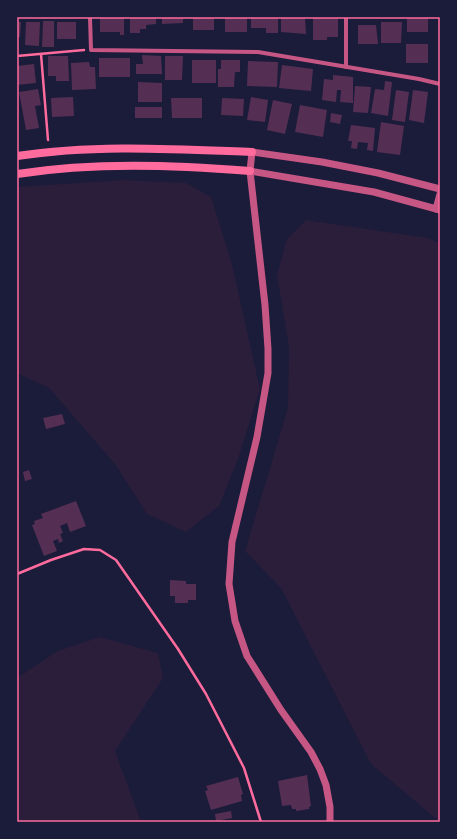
<svg xmlns="http://www.w3.org/2000/svg" width="457" height="839" font-family="Lora,serif">
	<rect width="100%" height="100%" fill="#1b1b3a"/>
	<g fill="#2a1e3b">
		<polygon points="123,180 186,183 211,197 232,264 260,389 238,459 219,506 186,532 147,514 115,464 49,388 17,373 17,187"/>
		<polygon points="306,220 428,238 440,243 440,822 371,764 281,588 245,551 288,408 289,347 277,275 287,239"/>
		<polygon points="100,637 158,653 163,678 115,751 141,822 17,822 17,678 58,651"/>
	</g>
	<g fill="#542f53">
		<polygon points="100,17 124,17 124,35 120,35 120,32 100,32"/>
		<polygon points="130,17 156,17 156,24 146,25 146,29 140,29 140,33 130,33"/>
		<polygon points="162,17 183,17 183,23 162,24"/>
		<rect x="193" y="17" width="21" height="13"/>
		<rect x="225" y="17" width="22" height="15"/>
		<polygon points="251,17 278,17 278,33 266,33 266,28 251,28"/>
		<polygon points="281,17 305,17 306,34 281,32"/>
		<polygon points="313,17 338,17 338,37 327,37 327,40 313,40"/>
		<rect x="407" y="18" width="21" height="14"/>
		<polygon points="43,21 54,21 54,47 42,47"/>
		<polygon points="17,22 21,22 20,37 17,37"/>
		<polygon points="26,22 40,22 39,46 25,45"/>
		<rect x="57" y="22" width="19" height="17"/>
		<polygon points="381,22 402,22 401,43 381,43"/>
		<polygon points="358,25 376,25 378,44 358,44"/>
		<rect x="406" y="44" width="22" height="19"/>
		<polygon points="142,55 161,56 162,74 136,74 136,64 143,64"/>
		<polygon points="48,56 68,56 69,81 56,81 56,76 48,76"/>
		<polygon points="165,56 183,56 182,80 165,80"/>
		<rect x="99" y="58" width="31" height="19"/>
		<rect x="192" y="60" width="24" height="23"/>
		<polygon points="221,60 240,60 240,72 235,72 234,87 218,87 218,69 221,69"/>
		<polygon points="248,61 278,62 277,87 247,86"/>
		<polygon points="89,62 90,67 95,67 96,89 72,90 71,63"/>
		<polygon points="34,64 36,83 17,85 17,66"/>
		<polygon points="282,65 313,69 311,91 279,88"/>
		<polygon points="333,75 353,77 353,103 340,102 341,90 337,90 336,102 322,100 324,79 333,80"/>
		<polygon points="385,81 392,82 388,116 371,113 375,89 384,90"/>
		<polygon points="138,82 162,83 162,102 138,102"/>
		<polygon points="355,86 371,87 368,113 353,112"/>
		<polygon points="38,89 41,105 35,106 39,128 26,130 19,92"/>
		<polygon points="396,90 409,92 405,122 392,120"/>
		<polygon points="413,90 428,92 424,123 409,120"/>
		<polygon points="73,97 74,116 52,117 51,98"/>
		<polygon points="251,97 268,100 265,122 247,120"/>
		<polygon points="171,98 202,98 202,118 172,118"/>
		<polygon points="222,98 244,99 243,116 221,115"/>
		<polygon points="273,100 292,104 285,134 267,130"/>
		<polygon points="300,105 327,110 323,137 295,132"/>
		<rect x="135" y="107" width="27" height="11"/>
		<polygon points="331,113 342,115 340,124 330,122"/>
		<polygon points="381,122 404,126 400,155 377,152"/>
		<polygon points="351,125 375,128 373,151 367,150 368,143 358,142 357,149 351,148 352,141 348,141"/>
		<polygon points="62,414 65,424 46,429 43,418"/>
		<polygon points="29,470 32,479 25,481 23,472"/>
		<polygon points="76,501 86,526 70,532 67,523 60,526 63,533 60,534 63,541 59,543 58,539 53,541 57,551 44,556 32,525 35,524 34,521 43,518 41,514"/>
		<polygon points="170,580 186,581 186,584 196,584 196,600 188,600 188,603 175,603 175,596 170,596"/>
		<polygon points="307,775 311,806 309,807 309,809 296,811 296,809 292,809 291,805 282,806 278,781"/>
		<polygon points="238,777 243,794 241,795 242,801 211,810 205,791 208,790 206,786"/>
		<polygon points="231,811 232,818 216,821 215,814"/>
	</g>
	<g fill="none" stroke-linecap="round" stroke-linejoin="round">
		<g stroke="#ff6b9d" stroke-width="2.5">
			<polyline points="41,54 48,140"/>
			<polyline points="17,56 84,50"/>
			<polyline points="17,574 51,560 84,549 100,550 116,560 178,649 206,694 244,768 261,822"/>
		</g>
		<g stroke="#c65784" stroke-width="4">
			<polyline points="90,17 91,50 258,52 419,79 440,84"/>
			<polyline points="346,17 346,67"/>
		</g>
		<g stroke="#c65784" stroke-width="7">
			<polyline points="250,171 374,192 440,210"/>
			<polyline points="436,209 440,194"/>
			<polyline points="330,822 330,807 326,785 320,769 311,752 281,710 247,656 235,621 229,584 232,542 257,437 268,373 268,349 265,305 250,171 252,152 322,162 378,173 440,189"/>
		</g>
		<g stroke="#ff6b9d" stroke-width="8">
			<path d="M17 156C94 144 174 149 252 152"/>
			<path d="M17 174C94 162 173 165 250 171"/>
		</g>
	</g>
	<rect width="457" height="839" fill="none" stroke="#1b1b3a" stroke-width="36"/>
	<rect x="18" y="18" width="421" height="803" fill="none" stroke="#ff6b9d" stroke-width="1.5"/>
</svg>
